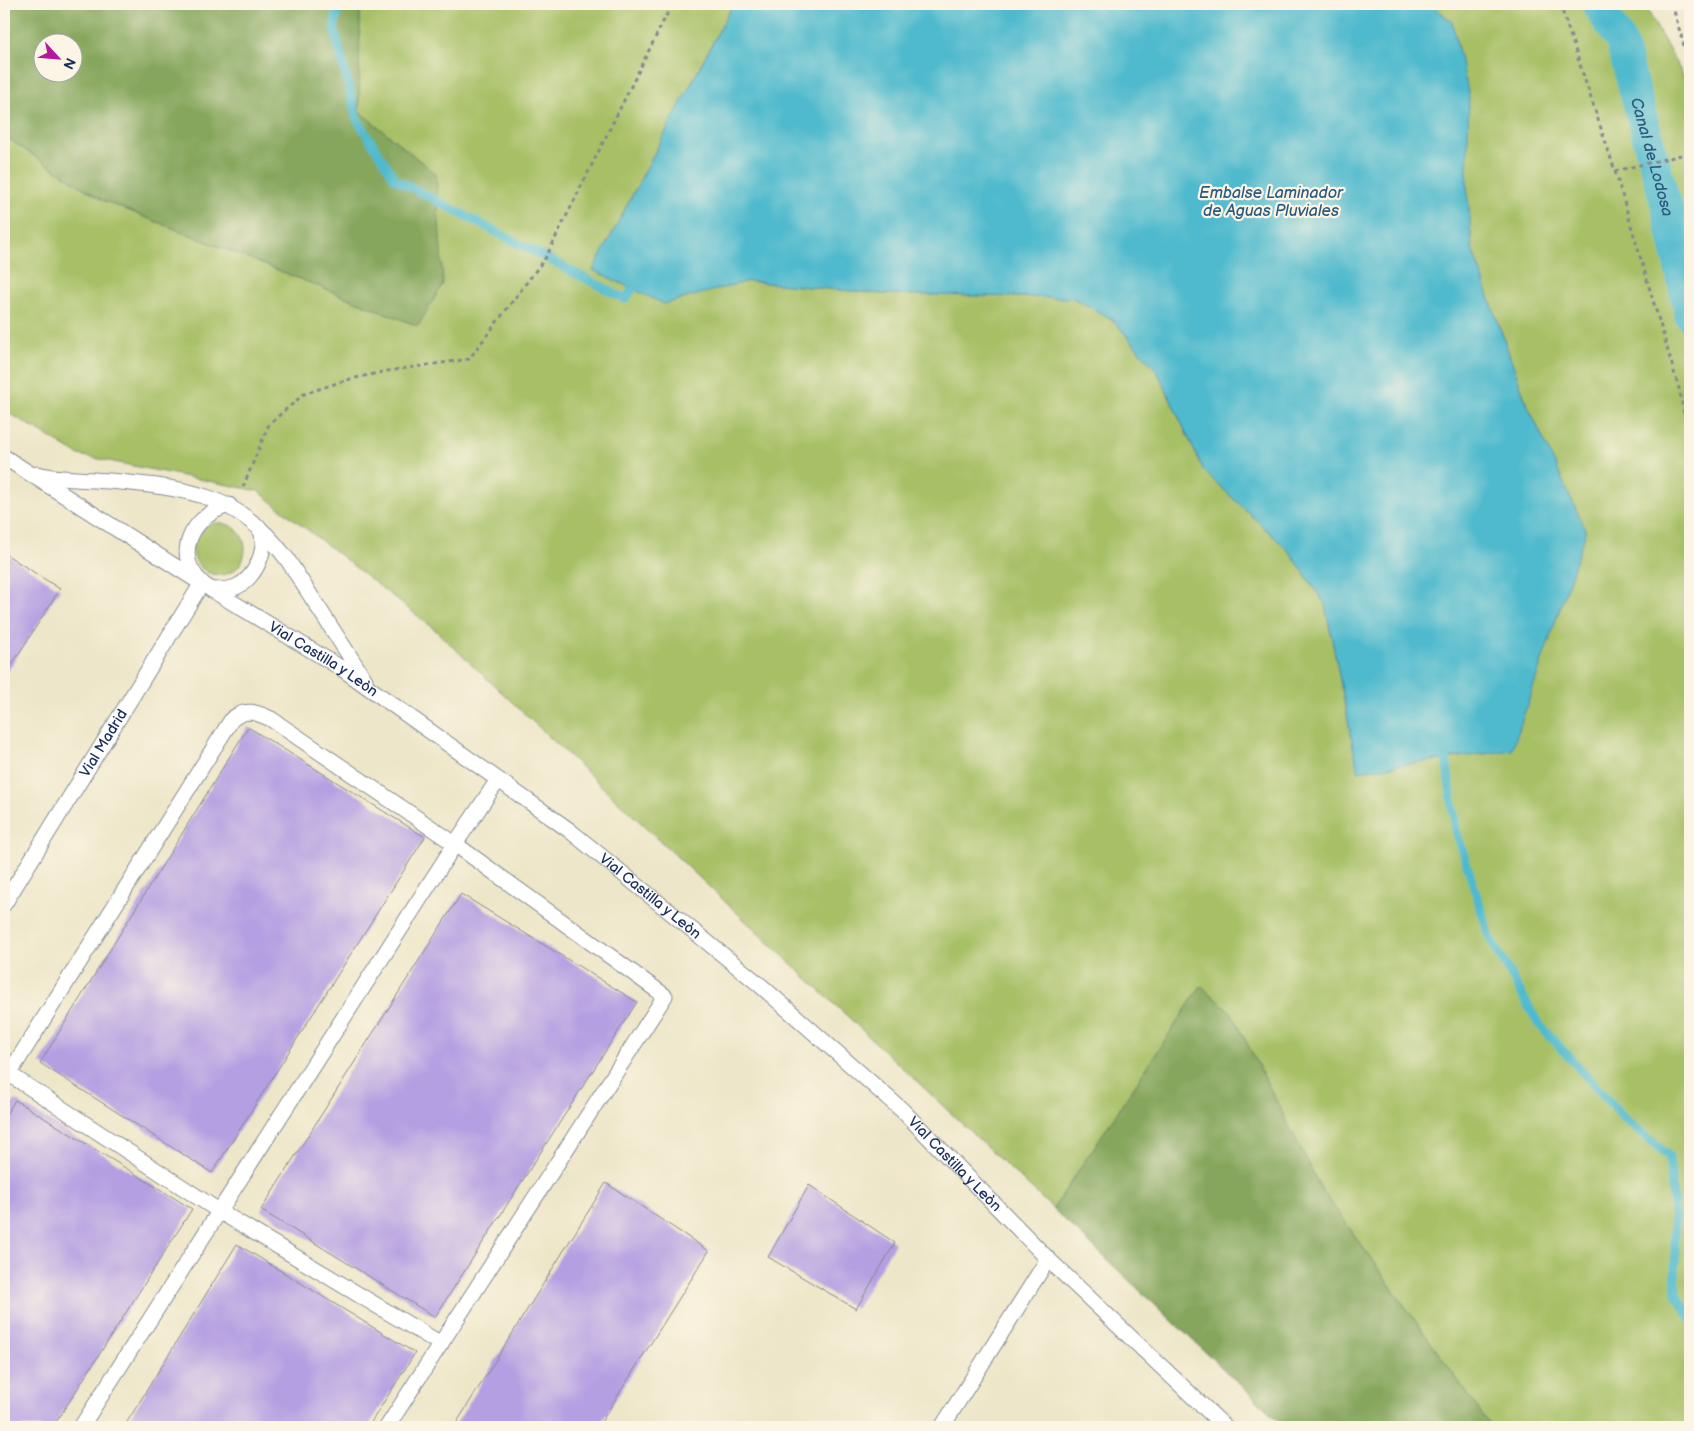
<svg xmlns="http://www.w3.org/2000/svg" width="1694" height="1431" font-family="'Balsamiq Sans',sans-serif">
	<rect width="100%" height="100%" fill="#fcf5e5"/>
	<filter id="ink" filterUnits="userSpaceOnUse"><feTurbulence type="fractalNoise" baseFrequency=".02" numOctaves="2"/><feDisplacementMap in="SourceGraphic" scale="10" xChannelSelector="R" yChannelSelector="G"/><feConvolveMatrix kernelMatrix="1 2 1 2 8 2 1 2 1" color-interpolation-filters="sRGB"/></filter>
	<filter id="wash" filterUnits="userSpaceOnUse"><feTurbulence type="fractalNoise" baseFrequency=".0096" numOctaves="4" result="noise"/><feDisplacementMap in="SourceGraphic" scale="20" xChannelSelector="R" yChannelSelector="G"/><feGaussianBlur stdDeviation="1.12" result="paint"/><feColorMatrix in="noise" values="0 0 0 0 0 0 0 0 0 0 0 0 0 0 0 0 0 1.4 0 .05"/><feComposite in="paint" operator="in"/></filter>
	<g filter="url(#wash)">
		<rect width="100%" height="100%" fill="#eee6c8"/>
		<g fill="#a7c066" stroke="#617862">
			<polygon points="360,4 733,4 593,270 664,303 747,281 883,294 1073,298 1112,319 1157,371 1204,471 1290,552 1325,604 1358,770 1585,531 1526,402 1472,248 1452,22 1431,4 1644,4 1690,88 1690,1427 1491,1427 1320,1187 1231,1012 1201,986 1053,1209 433,628 258,491 79,455 4,410 4,136 102,200 418,326 436,174 359,111"/>
			<circle cx="219" cy="549" r="26"/>
		</g>
		<g fill="#85a65b" stroke="#506a5c" fill-rule="evenodd">
			<path d="M4 4H360L359 111 436 174 443 284 418 326 102 200 4 136ZM42 42H72V72H42Z"/>
			<polygon points="1201,986 1231,1012 1320,1187 1491,1427 1285,1427 1053,1209"/>
		</g>
		<polygon fill="#50bacd" stroke="#367496" points="733,4 1431,4 1452,22 1469,96 1467,182 1472,248 1526,402 1586,531 1512,750 1358,771 1325,604 1290,552 1204,471 1157,371 1112,319 1073,298 883,294 748,281 664,304 593,270"/>
		<g fill="none" stroke-linecap="round" stroke-linejoin="round">
			<g stroke="#50bacd" stroke-width="9">
				<polyline points="339,4 334,28 357,119 395,179 625,299 640,280"/>
				<polyline points="1441,750 1446,759 1456,830 1490,938 1538,1023 1627,1121 1669,1156 1674,1209 1676,1294 1690,1318"/>
			</g>
			<path stroke="#50bacd" stroke-width="31" id="s1" d="M1597 4 1621 42 1667 208 1690 316"/>
		</g>
		<g id="blocks">
			<g fill="#b49fe2">
				<polygon points="4,553 60,589 4,677"/>
				<polygon points="248,727 425,837 212,1173 40,1063"/>
				<polygon points="461,894 637,1002 435,1317 261,1210"/>
				<polygon points="15,1100 192,1209 53,1427 4,1427 4,1118"/>
				<polygon points="606,1183 709,1251 598,1427 454,1427"/>
				<polygon points="809,1185 895,1243 856,1309 768,1257"/>
				<polygon points="237,1244 415,1353 368,1427 124,1427"/>
			</g>
		</g>
	</g>
	<g filter="url(#ink)">
		<use href="#blocks" fill-opacity="0" stroke="#848a93" stroke-width="1"/>
		<g fill="none" stroke-linecap="round" stroke-linejoin="round">
			<g stroke="#848a93" stroke-width="17">
				<g id="lane">
					<path id="s2" d="M4 457 212 590 341 668 569 830 760 985 903 1111 1048 1259 1225 1427"/>
					<path d="M37 474C61 480 85 479 109 481 186 488 239 493 287 559L365 680"/>
					<path d="M212 590C220 590 229 590 236 587 256 578 270 546 259 527"/>
					<path id="s3" d="M4 904 202 583C171 554 193 515 229 505"/>
					<path d="M441 1344 219 1211 9 1074 232 719C246 708 256 712 271 719L455 844 498 780"/>
					<polyline points="81,1427 455,844 665,996 387,1427"/>
					<polyline points="942,1427 1048,1259"/>
				</g>
			</g>
			<g stroke="#848a93" stroke-width="3" stroke-dasharray="4 4" stroke-linecap="butt">
				<polyline points="1560,4 1615,171 1680,392 1690,449"/>
				<polyline points="1672,4 1690,67"/>
				<polyline points="1615,171 1690,153"/>
				<polyline points="243,487 269,424 304,394 346,380 387,371 469,359 546,257 672,4"/>
			</g>
			<use href="#lane" stroke="#fff" stroke-width="15"/>
		</g>
	</g>
	<g text-anchor="middle" stroke-width="4.5" stroke-linejoin="round" paint-order="stroke">
		<g font-size="15" fill="#1b2f5e" stroke="#fcf5e5">
			<text dy="5" stroke="none"><textPath href="#s2" startOffset="378">Vial Castilla y Leòn</textPath></text>
			<text dy="5" stroke="none"><textPath href="#s3" startOffset="189">Vial Madrid</textPath></text>
			<text dy="5" stroke="none"><textPath href="#s2" startOffset="782">Vial Castilla y Leòn</textPath></text>
			<text dy="5" stroke="none"><textPath href="#s2" startOffset="1188">Vial Castilla y Leòn</textPath></text>
		</g>
		<g font-size="16" font-style="italic" fill="#2b597f" stroke="#fcf5e5">
			<text dy="6" stroke="none"><textPath href="#s1" startOffset="164">Canal de Lodosa</textPath></text>
			<text x="1271" y="198">Embalse Laminador<tspan x="1271" dy="18">de Aguas Pluviales</tspan></text>
		</g>
	</g>
	<rect width="1694" height="1431" fill="none" stroke="#fcf5e5" stroke-width="20"/>
	<g transform="translate(58 58) rotate(116)"><circle r="24" fill="#fcf5e5" stroke="#a2a6af"/>
	<path d="M0-4L9 19L0 12L-9 19Z" fill="#b5179e"/>
	<text y="-8" font-size="14" font-weight="bold" text-anchor="middle" fill="#1b2f5e">N</text>
	</g>
</svg>
